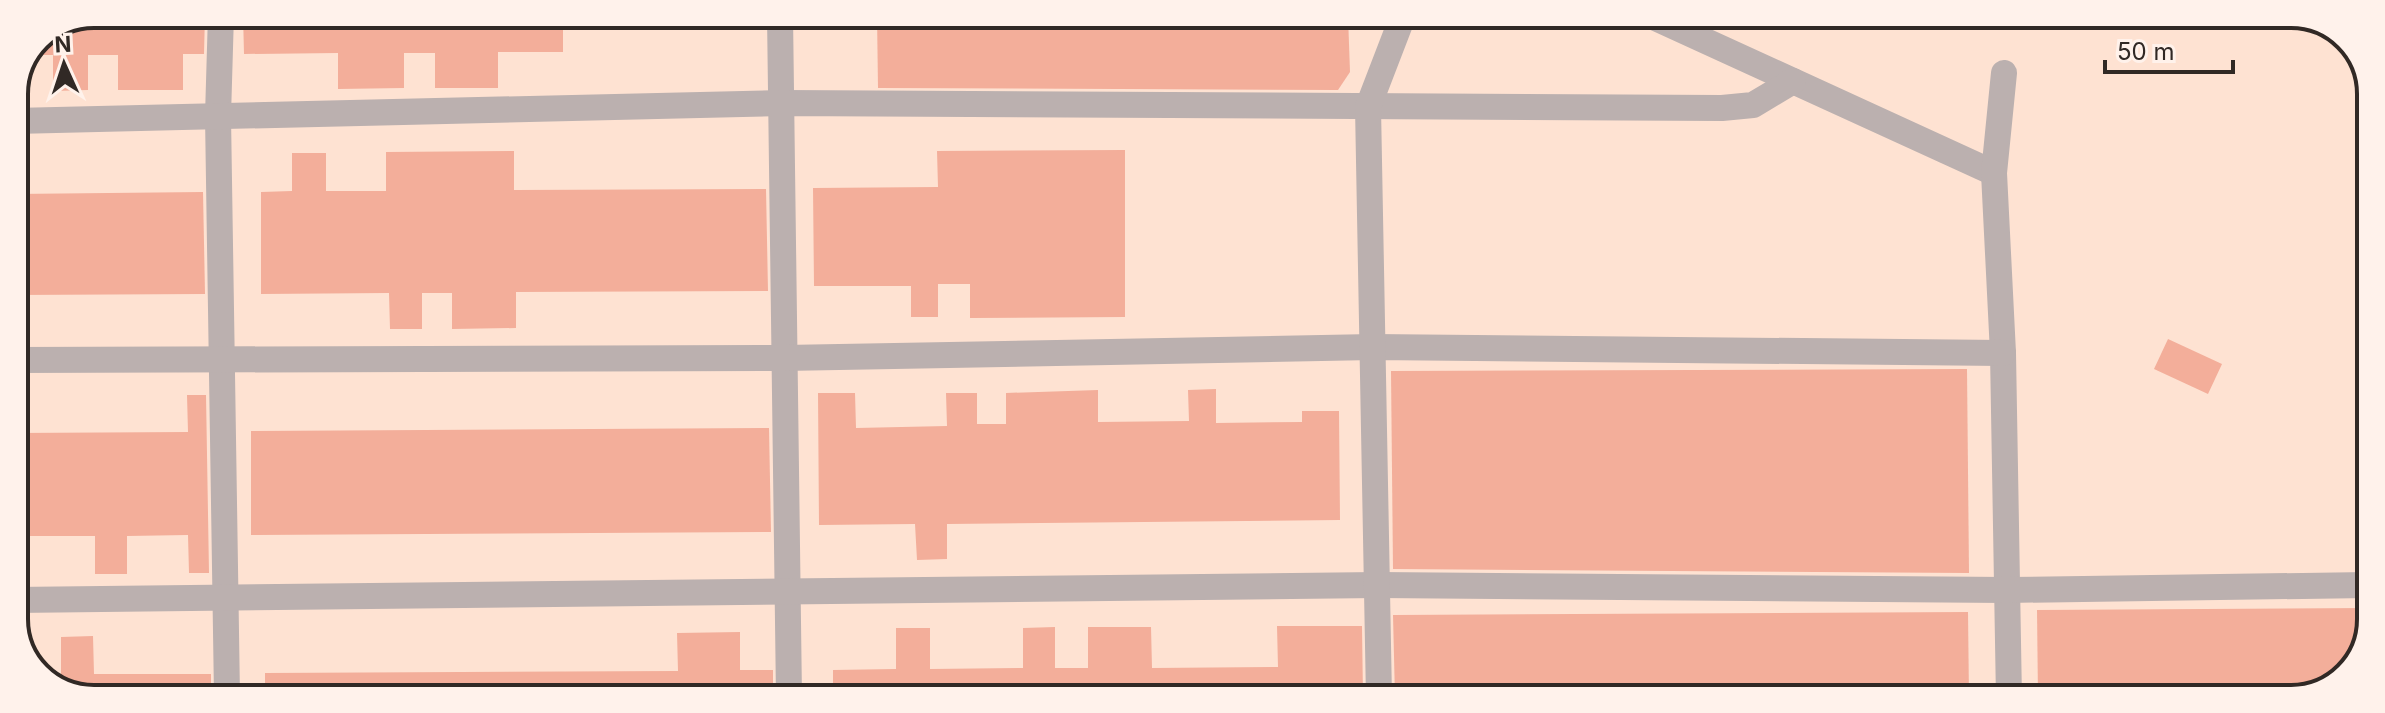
<svg xmlns="http://www.w3.org/2000/svg" width="2385" height="713" font-family="Inter,sans-serif">
	<rect width="100%" height="100%" fill="#fff2eb"/>
	<polygon fill="#fee2d2" points="94,14 2312,17 2354,45 2371,88 2368,640 2339,683 2292,699 73,696 31,668 14,625 14,93 38,37"/>
	<g fill="#f3ae9a">
		<polygon points="94,14 205,14 204,54 183,54 183,90 118,90 118,55 88,55 88,90 53,91 53,55 30,55 38,37"/>
		<polygon points="243,14 563,15 563,52 498,52 498,88 435,88 435,53 404,53 404,88 338,89 338,53 244,54"/>
		<polygon points="877,15 1348,16 1350,72 1338,90 878,88"/>
		<polygon points="1125,150 1125,317 970,318 970,284 938,284 938,317 911,317 911,286 814,286 813,188 938,187 937,151"/>
		<polygon points="514,151 514,190 766,189 768,291 516,292 516,328 452,329 452,293 422,293 422,329 390,329 389,293 261,294 261,192 292,191 292,153 326,153 326,191 386,191 386,152"/>
		<polygon points="203,192 205,294 14,295 14,194"/>
		<polygon points="2168,339 2222,364 2208,394 2154,369"/>
		<polygon points="1967,369 1969,573 1393,569 1391,371"/>
		<polygon points="1216,389 1216,423 1302,422 1302,411 1339,411 1340,520 947,524 947,559 917,560 915,524 819,525 818,393 855,393 856,428 947,426 946,393 977,393 977,424 1006,424 1006,393 1098,390 1098,422 1189,421 1188,390"/>
		<polygon points="187,395 206,395 209,573 189,573 188,535 127,536 127,574 95,574 95,536 14,536 14,433 188,432"/>
		<polygon points="769,428 771,532 251,535 251,431"/>
		<polygon points="2368,608 2368,640 2339,683 2292,699 2038,699 2037,610"/>
		<polygon points="1968,612 1969,699 1395,698 1393,615"/>
		<polygon points="1277,626 1362,626 1363,698 833,697 833,670 896,669 896,628 930,628 930,669 1023,668 1023,628 1055,627 1055,668 1088,668 1088,627 1151,627 1152,668 1278,667"/>
		<polygon points="740,632 740,670 773,670 773,697 265,696 265,673 678,671 677,633"/>
		<polygon points="93,636 94,674 211,674 211,696 73,696 40,675 61,674 61,637"/>
	</g>
	<g fill="none" stroke-linecap="round" stroke-linejoin="round">
		<g stroke="#bbb0af" stroke-width="26">
			<polyline points="221,14 218,116 227,696"/>
			<polyline points="780,15 789,697"/>
			<polyline points="1651,16 1994,173"/>
			<polyline points="2004,73 1994,173 2003,353 2009,699"/>
			<polyline points="14,121 782,103 1722,108 1753,105 1793,81"/>
			<polyline points="14,360 784,358 1373,347 2003,353"/>
			<polyline points="14,600 1378,585 2007,590 2368,585"/>
			<polyline points="1379,698 1368,107 1403,16"/>
		</g>
	</g>
	<path d="M0 0H2385V713H0ZM94 28H2291A66 66 0 0 1 2357 94V619A66 66 0 0 1 2291 685H94A66 66 0 0 1 28 619V94A66 66 0 0 1 94 28Z" fill="#fff2eb" fill-rule="evenodd"/>
	<path fill="none" stroke="#312925" stroke-width="4" d="M94 28H2291A66 66 0 0 1 2357 94V619A66 66 0 0 1 2291 685H94A66 66 0 0 1 28 619V94A66 66 0 0 1 94 28Z"/>
	<g transform="translate(64 64) rotate(357)" stroke="#fff2eb" stroke-width="6" paint-order="stroke">
	<path d="M0-6L14 30L0 20L-14 30Z" fill="#312925"/>
	<text y="-12" font-size="22" font-weight="bold" text-anchor="middle" fill="#312925">N</text>
	</g>
	<path d="M2105 60v12h128v-12" fill="none" stroke="#312925" stroke-width="4"/>
	<text x="2117" y="60" font-size="24" fill="#312925" stroke="#fff2eb" stroke-width="6" paint-order="stroke">50 m</text>
</svg>
